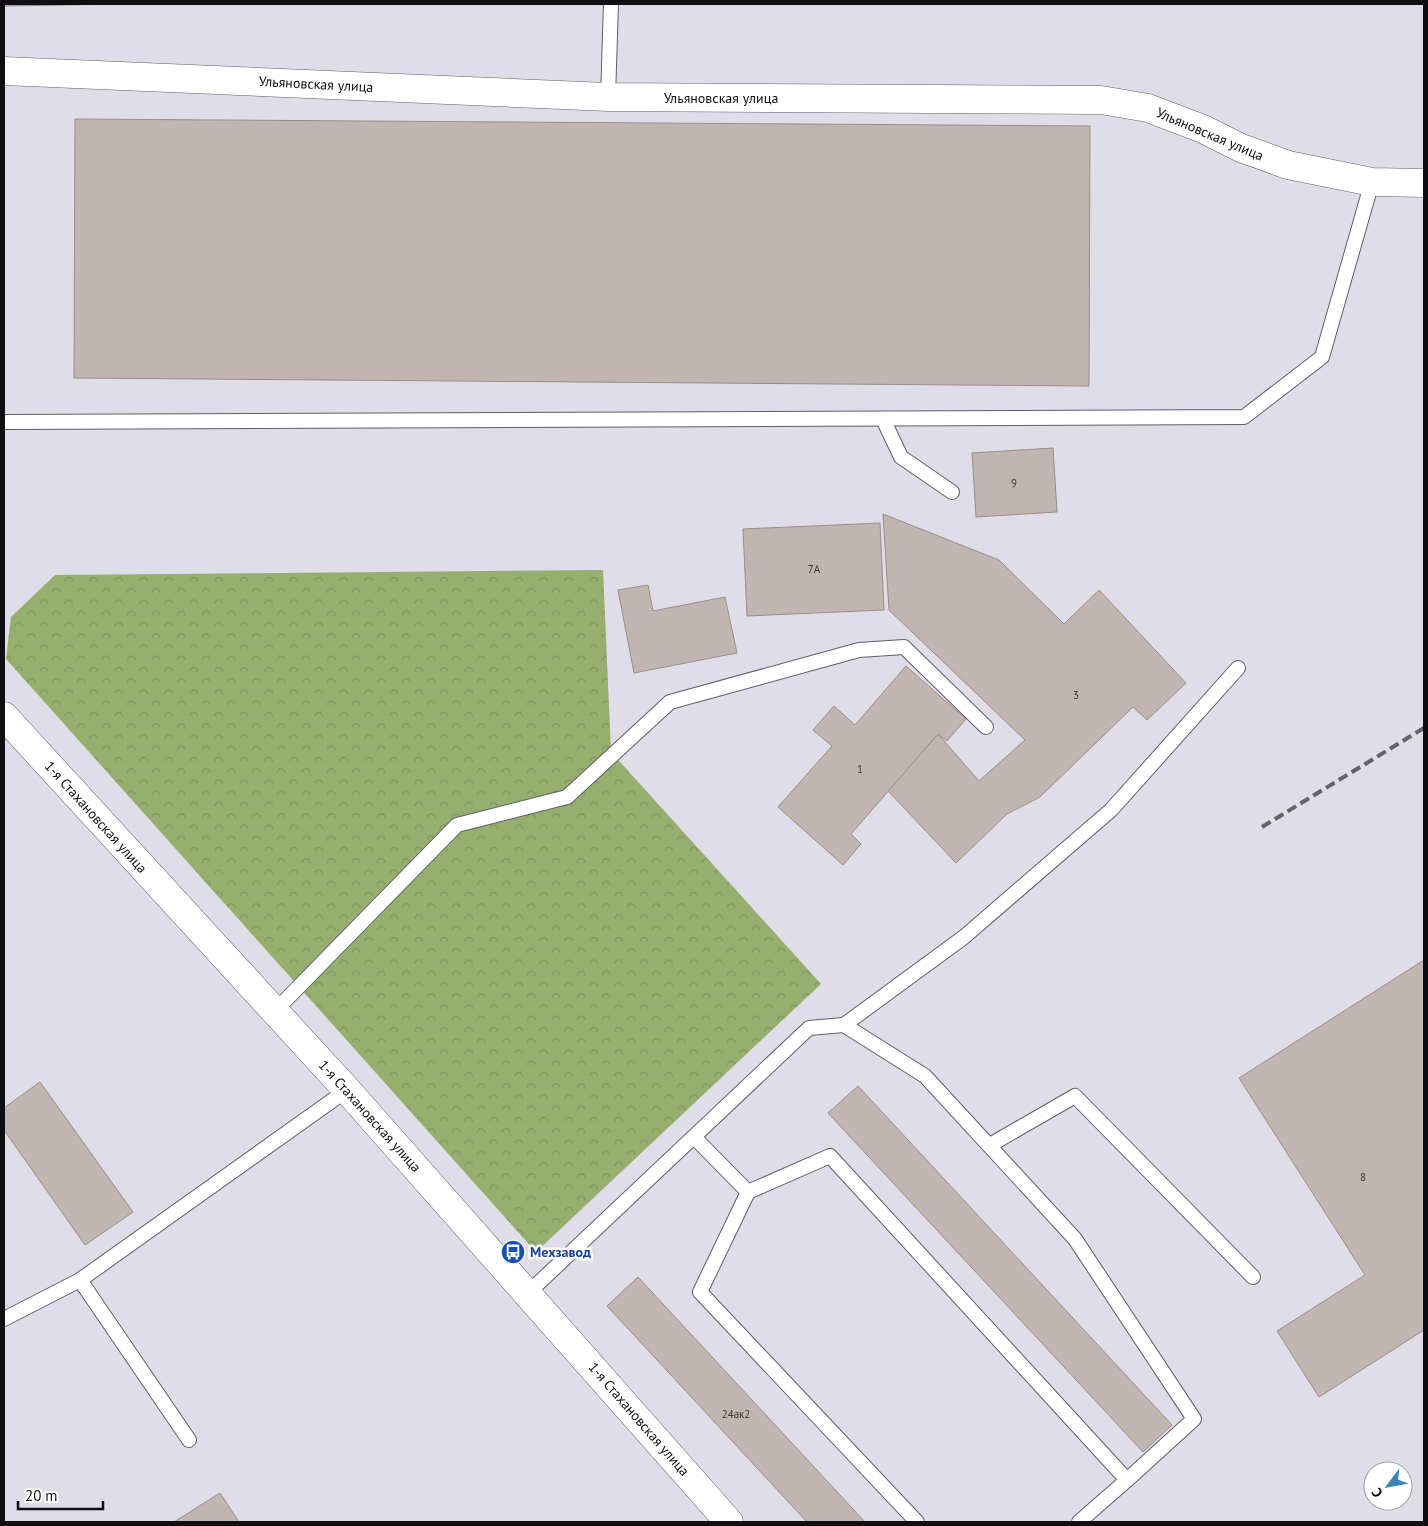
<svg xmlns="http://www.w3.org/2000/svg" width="1428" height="1526" font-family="'PT Sans',sans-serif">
	<defs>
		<pattern id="forest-crowns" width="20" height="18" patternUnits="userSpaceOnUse" patternTransform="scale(1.25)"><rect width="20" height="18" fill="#96af6f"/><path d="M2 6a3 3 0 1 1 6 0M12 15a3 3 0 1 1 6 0" fill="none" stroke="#80955f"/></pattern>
	</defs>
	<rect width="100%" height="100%" fill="#dedde8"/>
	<polygon fill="url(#forest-crowns)" points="603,570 611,752 821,984 536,1252 6,659 11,617 55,575"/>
	<g fill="#c1b5b1" stroke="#998d89">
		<polygon points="4,4 127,4 4,6"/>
		<polygon points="75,119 1090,126 1089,386 74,378"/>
		<polygon points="1053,448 1057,512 976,517 972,453"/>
		<polygon points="883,514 999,560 1064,624 1099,590 1186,683 1147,720 1133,707 1040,797 1007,814 956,863 888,791 938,734 979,781 1025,740 889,610"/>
		<polygon points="880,523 884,610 747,616 743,529"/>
		<polygon points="648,585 653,611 725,597 737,653 634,673 618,590"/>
		<polygon points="906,666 966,719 947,741 938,734 851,834 861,844 843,865 778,807 832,746 813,730 834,706 855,725"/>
		<polygon points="1424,960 1424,1330 1319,1397 1277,1331 1365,1275 1239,1078"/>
		<polygon points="40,1082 133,1212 85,1245 4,1130 4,1108"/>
		<polygon points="858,1086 1172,1425 1143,1452 828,1113"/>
		<polygon points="638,1277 865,1522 807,1522 607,1306"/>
		<polygon points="220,1493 239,1522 174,1522"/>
	</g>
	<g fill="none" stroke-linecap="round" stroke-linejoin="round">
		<g stroke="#605e67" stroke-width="16">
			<g id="service">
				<polyline points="608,97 611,4"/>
				<polyline points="883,419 901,457 952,492"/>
				<polyline points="4,422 1244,417 1322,357 1372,182"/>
				<polyline points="274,1012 457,825 567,797 670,702 859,650 904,647 986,727"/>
				<polyline points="844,1025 964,937 1111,810 1238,668"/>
				<polyline points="694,1137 748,1192"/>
				<polyline points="990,1145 1075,1096 1253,1277"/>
				<polyline points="80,1280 189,1440"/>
				<polyline points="528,1293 809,1028 844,1025 925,1076 1075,1239 1194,1419 1127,1480"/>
				<polyline points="4,1319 80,1280 347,1090"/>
				<polyline points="917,1522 700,1292 748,1192 830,1156 1127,1480 1079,1522"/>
			</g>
		</g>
		<g stroke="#605e67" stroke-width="29">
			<polyline id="minor" points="4,71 608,97 1101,100 1148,108 1203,129 1241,148 1288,165 1372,182 1424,183"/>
		</g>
		<g stroke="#605e67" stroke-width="29">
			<polyline id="secondary" points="4,716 347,1090 729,1522"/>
		</g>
		<use href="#service" stroke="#fff" stroke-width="14"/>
		<use href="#minor" stroke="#fff" stroke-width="28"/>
		<use href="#secondary" stroke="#fff" stroke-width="28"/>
		<polyline stroke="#646369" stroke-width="4" stroke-dasharray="10 5" stroke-linecap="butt" points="1262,827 1424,728"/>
	</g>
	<defs>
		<g id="bus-disc" transform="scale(1.25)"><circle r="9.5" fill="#1a4fb4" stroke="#fff"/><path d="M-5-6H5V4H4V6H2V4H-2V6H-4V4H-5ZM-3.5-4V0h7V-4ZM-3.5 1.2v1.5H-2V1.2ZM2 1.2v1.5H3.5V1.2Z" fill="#fff"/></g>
	</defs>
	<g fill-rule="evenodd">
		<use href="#bus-disc" x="513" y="1252"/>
	</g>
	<g text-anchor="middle" stroke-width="5" stroke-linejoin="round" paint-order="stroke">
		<g font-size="11" fill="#3c383a">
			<text x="1014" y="487">9</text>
			<text x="814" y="573">7А</text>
			<text x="1076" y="699">3</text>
			<text x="860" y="773">1</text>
			<text x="1363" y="1181">8</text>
			<text x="736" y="1418">24ак2</text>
		</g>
		<g font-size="14" fill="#0f0e12" stroke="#fff">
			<text transform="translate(316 84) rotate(3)" y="5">Ульяновская улица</text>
			<text x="721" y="103">Ульяновская улица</text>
			<text transform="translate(1210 134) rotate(23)" y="5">Ульяновская улица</text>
			<text transform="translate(96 817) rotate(48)" y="5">1-я Стахановская улица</text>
			<text transform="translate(370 1116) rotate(48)" y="5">1-я Стахановская улица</text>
			<text transform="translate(639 1419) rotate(49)" y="5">1-я Стахановская улица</text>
		</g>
		<g font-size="14" font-weight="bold" fill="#164399" stroke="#fff" text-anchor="start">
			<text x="530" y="1257">Мехзавод</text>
		</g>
	</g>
	<rect width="1428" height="1526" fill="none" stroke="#0f0e12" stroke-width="10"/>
	<g transform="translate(1388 1486) rotate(238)"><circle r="24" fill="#ffffff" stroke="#9f9fa0"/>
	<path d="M0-4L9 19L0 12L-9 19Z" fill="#3c84b8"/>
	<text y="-8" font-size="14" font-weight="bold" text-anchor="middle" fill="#0f0e12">С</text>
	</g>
	<path d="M18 1501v8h85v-8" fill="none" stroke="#0f0e12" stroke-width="2.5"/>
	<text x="25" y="1501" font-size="15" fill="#0f0e12" stroke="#ffffff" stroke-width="4" paint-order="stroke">20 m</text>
</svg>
